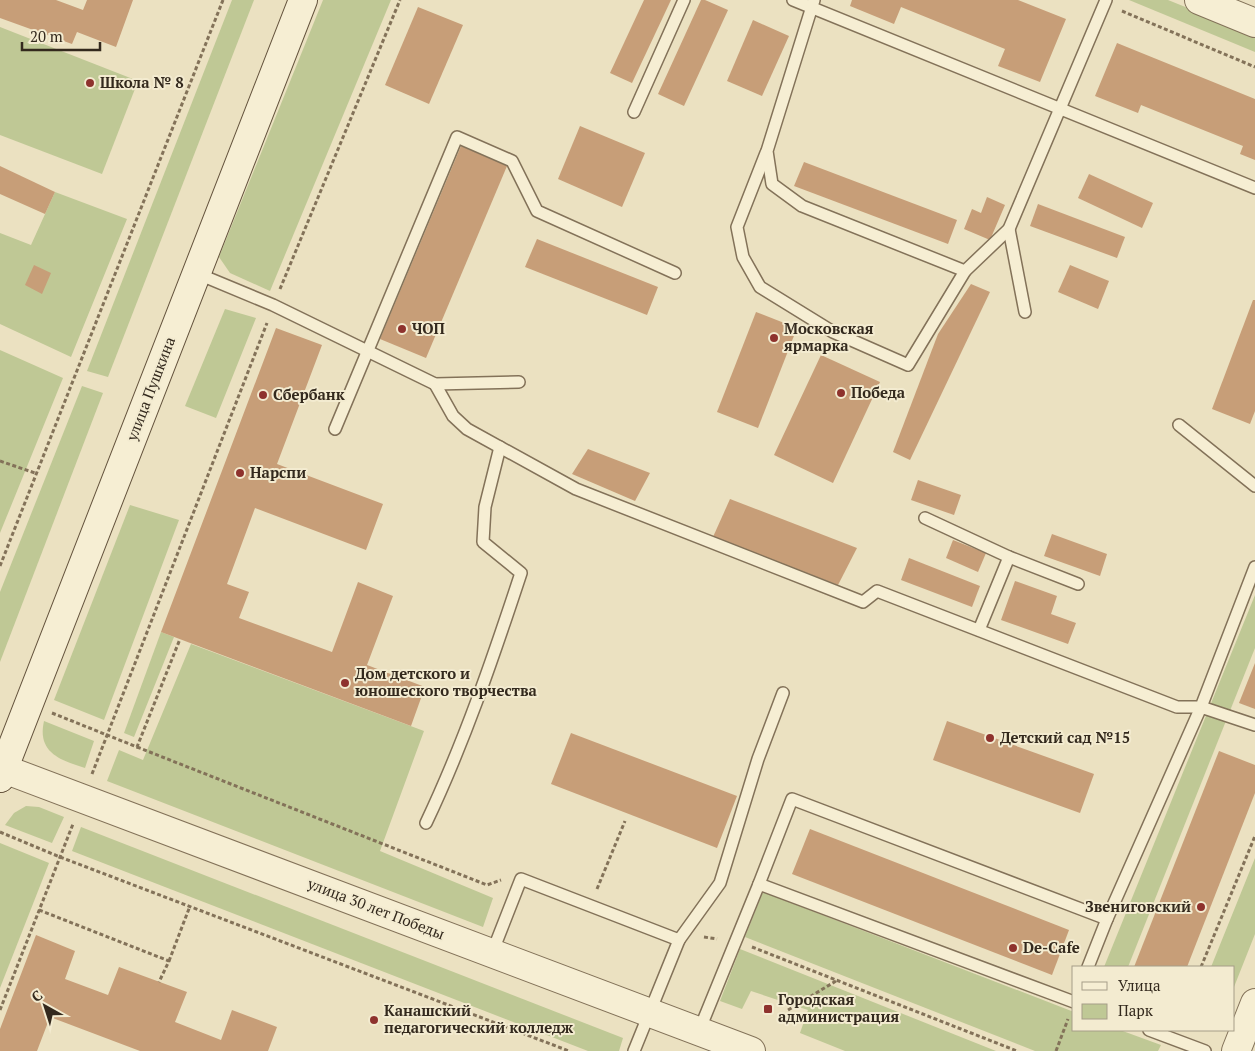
<svg xmlns="http://www.w3.org/2000/svg" width="1255" height="1051" font-family="'PT Serif',serif">
	<rect width="100%" height="100%" fill="#ebe1c1"/>
	<g fill="#bfc895">
		<polygon points="232,0 254,0 108,377 87,371"/>
		<polygon points="323,0 391,0 270,291 230,273 219,257"/>
		<polygon points="1129,0 1168,0 1255,35 1255,52"/>
		<polygon points="0,27 138,81 102,174 0,135"/>
		<polygon points="55,192 127,219 71,357 0,324 0,233 31,245"/>
		<polygon points="225,309 256,318 216,418 185,406"/>
		<polygon points="0,350 63,378 0,533"/>
		<polygon points="82,386 103,393 0,662 0,592"/>
		<polygon points="130,505 179,520 104,720 54,700"/>
		<polygon points="1255,595 1255,648 1128,967 1104,967"/>
		<polygon points="161,632 174,637 134,737 124,733"/>
		<polygon points="191,644 424,731 380,851 493,898 483,927 107,781 119,750 143,760"/>
		<path d="M44 721 94 741 85 768C59 760 37 752 44 721Z"/>
		<polygon points="26,806 39,807 64,817 52,843 5,825 14,813"/>
		<polygon points="81,827 623,1038 619,1051 588,1051 72,851"/>
		<polygon points="0,843 49,863 0,988"/>
		<polygon points="1255,858 1255,934 1234,987 1234,967 1211,967"/>
		<polygon points="763,892 1074,1012 1074,1030 1120,1030 1161,1045 1158,1051 1035,1051 745,937"/>
		<polygon points="740,949 996,1051 845,1051 800,1033 808,1010 751,991 742,1009 720,1001"/>
	</g>
	<g fill="#c79e78">
		<polygon points="0,0 56,0 83,10 87,0 133,0 116,47 77,32 72,44 0,18"/>
		<polygon points="644,0 671,0 632,83 610,73"/>
		<polygon points="701,0 705,0 728,10 684,106 658,94"/>
		<polygon points="852,0 1018,0 1066,19 1040,82 998,66 1005,49 901,7 894,24 850,6"/>
		<polygon points="418,7 463,25 429,104 385,85"/>
		<polygon points="753,20 789,36 762,96 727,81"/>
		<polygon points="1117,43 1255,99 1255,160 1240,154 1243,146 1141,105 1138,113 1095,96"/>
		<polygon points="580,126 645,153 622,207 558,179"/>
		<polygon points="461,146 507,166 426,358 380,339"/>
		<polygon points="804,162 957,220 948,244 794,186"/>
		<polygon points="0,166 55,192 45,214 0,194"/>
		<polygon points="1089,174 1153,203 1142,228 1078,198"/>
		<polygon points="987,197 1005,205 990,240 964,229 972,209 981,213"/>
		<polygon points="1038,204 1125,237 1117,258 1030,226"/>
		<polygon points="537,239 658,287 647,315 525,267"/>
		<polygon points="34,265 51,273 42,294 25,285"/>
		<polygon points="1070,265 1109,281 1098,309 1058,292"/>
		<polygon points="971,284 990,292 910,460 893,452 938,334"/>
		<polygon points="1253,300 1255,300 1255,411 1250,424 1212,409"/>
		<polygon points="756,312 797,328 758,428 717,412"/>
		<polygon points="276,328 322,345 277,464 383,504 366,550 255,508 227,584 249,592 239,618 332,652 358,582 393,596 367,665 425,687 411,726 161,632"/>
		<polygon points="821,355 880,382 833,483 774,455"/>
		<polygon points="588,449 650,473 635,501 572,474"/>
		<polygon points="918,480 961,495 954,515 911,500"/>
		<polygon points="730,499 857,548 838,585 713,537"/>
		<polygon points="1052,534 1107,554 1100,576 1044,556"/>
		<polygon points="953,540 986,553 978,572 946,558"/>
		<polygon points="909,558 980,586 972,607 901,580"/>
		<polygon points="1015,581 1057,596 1051,614 1076,623 1068,644 1001,620"/>
		<polygon points="1255,663 1255,709 1239,703"/>
		<polygon points="947,721 1094,774 1080,813 933,760"/>
		<polygon points="571,733 737,796 717,848 551,784"/>
		<polygon points="1219,751 1255,765 1255,793 1187,967 1134,967"/>
		<polygon points="810,829 1069,930 1052,975 792,874"/>
		<polygon points="36,935 75,951 65,979 108,995 119,967 187,992 175,1022 221,1040 232,1010 277,1027 268,1051 140,1051 50,1017 37,1051 0,1051 0,1029"/>
	</g>
	<g fill="none" stroke-linecap="round" stroke-linejoin="round">
		<g stroke="#837259" stroke-width="14">
			<g id="service">
				<polyline points="793,0 1255,188"/>
				<polyline points="814,0 767,151 772,184 802,206 965,271 1009,229 1106,0"/>
				<polyline points="634,112 684,0"/>
				<polyline points="766,153 737,227 743,257 760,287 833,332 908,365 965,271"/>
				<polyline points="1009,229 1025,312"/>
				<polyline points="196,273 273,305 435,384 519,382"/>
				<polyline points="435,384 453,416 467,429 576,489 863,602 877,591 1177,707 1201,707 1255,567"/>
				<polyline points="1179,425 1255,486"/>
				<polyline points="335,429 457,137 512,161 537,211 675,273"/>
				<polyline points="925,518 1009,557 1078,584"/>
				<polyline points="979,630 1009,557"/>
				<path d="M426 823C464 743 493 658 521 573L483 542 485 507 500 447"/>
				<polyline points="759,884 792,799 1107,919"/>
				<polyline points="679,940 720,883 758,759 783,693"/>
				<polyline points="492,953 521,879 679,940 634,1051"/>
				<polyline points="1088,967 1107,919 1201,707 1255,725"/>
				<polyline points="1149,1030 1205,1051"/>
				<polyline points="699,1031 759,884 1074,1002"/>
			</g>
		</g>
		<g stroke="#837259" stroke-width="30">
			<g id="tertiary">
				<polyline points="1199,0 1255,23"/>
				<polyline points="0,778 4,769 751,1051"/>
				<polyline points="1236,1051 1255,1003"/>
			</g>
		</g>
		<g stroke="#64533d" stroke-width="30">
			<polyline id="secondary" points="0,778 303,0"/>
		</g>
		<g stroke="#837259" stroke-width="3" stroke-dasharray="4 2.5" stroke-linecap="butt">
			<polyline points="1122,11 1255,67"/>
			<polyline points="280,289 400,0"/>
			<polyline points="0,461 35,473"/>
			<polyline points="0,566 223,0"/>
			<polyline points="52,713 137,747 180,639"/>
			<polyline points="137,747 487,885 501,880"/>
			<polyline points="92,774 267,323"/>
			<polyline points="0,832 60,857 569,1051"/>
			<polyline points="597,889 625,821"/>
			<polyline points="39,910 169,961 159,982"/>
			<polyline points="704,937 717,939"/>
			<polyline points="752,947 1017,1051"/>
			<polyline points="169,961 190,906"/>
			<polyline points="1201,967 1255,836"/>
			<polyline points="0,1010 73,824"/>
			<polyline points="788,1010 836,981"/>
			<polyline points="1056,1051 1068,1019"/>
		</g>
		<use href="#service" stroke="#f6eed3" stroke-width="11"/>
		<use href="#tertiary" stroke="#f6eed3" stroke-width="28"/>
		<use href="#secondary" stroke="#f6eed3" stroke-width="28"/>
	</g>
	<g fill="#8e322d" stroke="#f3ebd0" stroke-width="2">
		<circle cx="90" cy="83" r="5"/>
		<circle cx="402" cy="329" r="5"/>
		<circle cx="774" cy="338" r="5"/>
		<circle cx="841" cy="393" r="5"/>
		<circle cx="263" cy="395" r="5"/>
		<circle cx="240" cy="473" r="5"/>
		<circle cx="345" cy="683" r="5"/>
		<circle cx="990" cy="738" r="5"/>
		<circle cx="1201" cy="907" r="5"/>
		<circle cx="1013" cy="948" r="5"/>
		<rect x="763" y="1004" width="10" height="10" rx="2.5"/>
		<circle cx="374" cy="1020" r="5"/>
	</g>
	<g text-anchor="middle" stroke-width="4" stroke-linejoin="round" paint-order="stroke">
		<g font-size="15" font-weight="bold" fill="#33291d" stroke="#f3ebd0" text-anchor="start">
			<text x="100" y="88">Школа № 8</text>
			<text x="412" y="334">ЧОП</text>
			<text x="784" y="334">Московская<tspan x="784" dy="17">ярмарка</tspan></text>
			<text x="851" y="398">Победа</text>
			<text x="273" y="400">Сбербанк</text>
			<text x="250" y="478">Нарспи</text>
			<text x="355" y="679">Дом детского и<tspan x="355" dy="17">юношеского творчества</tspan></text>
			<text x="1000" y="743">Детский сад №15</text>
			<text x="1191" y="912" text-anchor="end">Звениговский</text>
			<text x="1023" y="953">De-Cafe</text>
			<text x="778" y="1005">Городская<tspan x="778" dy="17">администрация</tspan></text>
			<text x="384" y="1016">Канашский<tspan x="384" dy="17">педагогический колледж</tspan></text>
		</g>
		<g font-size="15" fill="#33291d" stroke="#f3ebd0">
			<text transform="translate(151 389) rotate(-69)" y="5">улица Пушкина</text>
			<text transform="translate(376 909) rotate(21)" y="5">улица 30 лет Победы</text>
		</g>
	</g>
	<rect x="1072" y="966" width="162" height="65" fill="#f3ebd0" stroke="#a69d88"/>
	<rect x="1082" y="982" width="25" height="8" fill="#f6eed3" stroke="#a69d88"/>
	<text x="1118" y="991" font-size="15" fill="#33291d">Улица</text>
	<rect x="1082" y="1004" width="25" height="15" fill="#bfc895" stroke="#a69d88"/>
	<text x="1118" y="1016" font-size="15" fill="#33291d">Парк</text>
	<g transform="translate(45 1006) rotate(321)" stroke="#f3ebd0" stroke-width="4" paint-order="stroke">
	<path d="M0-4L9 19L0 12L-9 19Z" fill="#33291d"/>
	<text y="-8" font-size="14" font-weight="bold" text-anchor="middle" fill="#33291d">С</text>
	</g>
	<path d="M22 42v8h78v-8" fill="none" stroke="#33291d" stroke-width="2.5"/>
	<text x="30" y="42" font-size="15" fill="#33291d" stroke="#f3ebd0" stroke-width="4" paint-order="stroke">20 m</text>
</svg>
